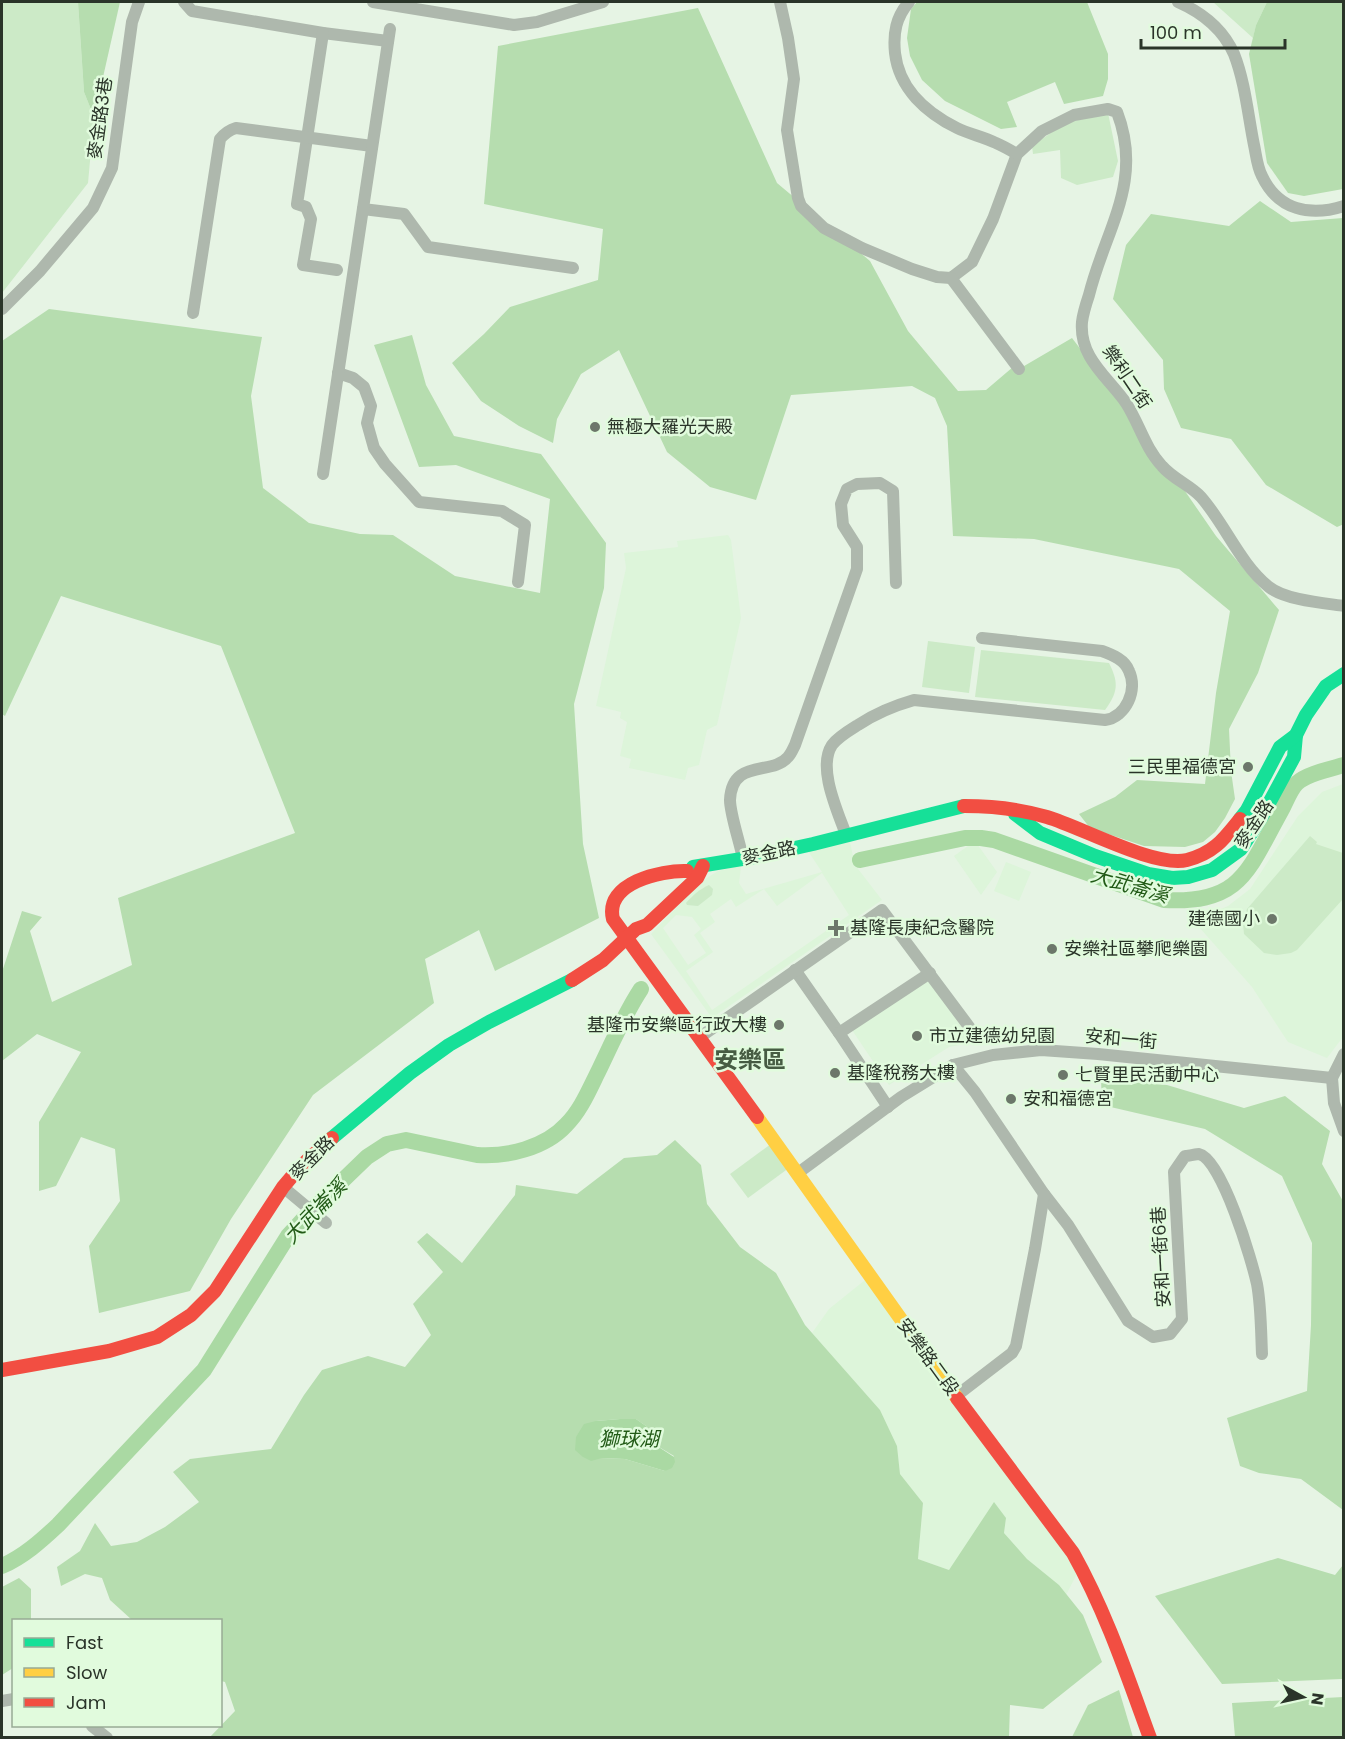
<svg xmlns="http://www.w3.org/2000/svg" width="1345" height="1739" font-family="Poppins,'Noto Sans TC',sans-serif">
	<rect width="100%" height="100%" fill="#e6f4e4"/>
	<g fill="#ddf5da" fill-rule="evenodd">
		<polygon points="728,535 731,540 741,618 717,725 707,730 699,765 688,768 685,780 629,768 631,759 620,756 627,722 620,718 621,712 596,706 626,568 624,553 678,547 677,541"/>
		<polygon points="1343,784 1343,1037 1327,1058 1288,1042 1252,987 1199,927 1202,917 1228,906 1250,889 1298,816 1322,792"/>
		<path d="M849 838 855 865 882 900 712 1018 651 934 702 881 718 871ZM808 851 822 872 746 894 739 883 741 867ZM822 873 849 915 712 1010 686 971 713 952 700 933 715 922 710 914 731 899 736 907 764 889 777 906ZM676 915 692 917 701 929 694 935 706 953 688 965 663 928Z"/>
		<polygon points="975,841 997,872 981,895 954,856"/>
		<polygon points="1006,862 1031,872 1019,901 994,891"/>
		<polygon points="933,976 982,1041 949,1047 889,1085 852,1030"/>
		<polygon points="865,1280 1080,1568 1066,1595 1059,1585 1027,1559 1004,1533 1006,1518 949,1570 918,1559 923,1503 900,1474 897,1446 880,1410 812,1333 829,1309"/>
	</g>
	<g fill="#cceac7">
		<polygon points="2,2 78,2 84,92 94,117 88,183 2,293"/>
		<polygon points="1213,2 1267,2 1256,25 1253,38"/>
		<polygon points="1108,113 1118,161 1113,177 1077,185 1061,178 1060,150 1033,154 1032,146 1065,123"/>
		<polygon points="928,641 975,647 969,693 922,687"/>
		<path d="M981 650 1109 663C1119 683 1118 692 1105 710L975 697Z"/>
		<polygon points="1310,836 1317,842 1316,844 1343,853 1343,899 1297,950 1291,953 1277,955 1264,953 1244,934 1243,923 1247,909"/>
		<path d="M709 885 713 889 712 895 698 906 687 905 686 903C693 895 700 889 709 885Z"/>
		<polygon points="775,1141 793,1165 748,1198 730,1174"/>
	</g>
	<g fill="#b6ddaf" fill-rule="evenodd">
		<polygon points="78,2 120,2 94,117 84,92"/>
		<polygon points="917,2 1087,2 1108,54 1108,79 1103,96 1064,104 1055,82 1007,102 1017,127 1001,129 945,101 922,80 910,56 907,38 911,9"/>
		<polygon points="1267,2 1343,2 1343,189 1304,196 1288,193 1267,163 1249,54 1256,25"/>
		<polygon points="698,8 777,183 870,261 908,331 958,391 986,390 1013,367 1019,369 1072,338 1149,439 1216,536 1279,610 1258,673 1229,729 1231,771 1235,799 1225,818 1215,832 1203,842 1185,847 1144,846 1090,828 1079,814 1115,797 1137,780 1205,784 1216,693 1230,611 1179,569 1034,539 953,536 947,426 935,398 912,386 791,395 756,500 710,487 667,452 619,350 581,374 557,419 553,443 519,426 481,401 452,363 484,334 510,307 598,280 603,229 484,204 498,46"/>
		<polygon points="1260,201 1291,222 1343,218 1344,524 1337,527 1266,485 1231,439 1181,428 1164,389 1163,360 1113,299 1126,245 1151,214 1229,226"/>
		<polygon points="49,309 262,337 251,396 263,488 309,523 360,534 393,535 455,576 540,593 550,499 456,465 419,467 374,345 412,335 426,385 454,436 541,454 606,543 604,588 574,704 583,844 599,918 495,971 479,930 425,959 434,1003 313,1095 231,1219 190,1291 99,1313 89,1246 120,1201 115,1149 81,1137 56,1186 39,1191 39,1122 81,1052 37,1034 2,1061 2,972 22,911 42,917 30,931 52,1002 132,965 118,898 295,833 221,646 61,596 5,716 2,714 2,341"/>
		<polygon points="1101,1079 1167,1085 1244,1108 1285,1096 1330,1131 1322,1164 1344,1203 1343,1510 1301,1479 1259,1473 1240,1466 1227,1418 1307,1391 1311,1325 1312,1243 1282,1176 1205,1129 1102,1105"/>
		<path d="M675 1140 701 1165 707 1204 740 1247 776 1273 805 1325 880 1410 897 1446 900 1474 923 1503 918 1559 949 1570 994 1502 1006 1518 1004 1533 1027 1559 1059 1585 1083 1615 1102 1662 1043 1709 1010 1705 1009 1737H210L235 1711 225 1682 221 1681 220 1620H132L110 1600 102 1578 85 1574 61 1586 57 1567 80 1551 95 1523 111 1546 137 1542 165 1527 199 1502 173 1472 190 1459 271 1449 304 1395 322 1370 368 1356 405 1367 431 1335 413 1304 443 1272 417 1242 427 1233 462 1263 515 1195 516 1185 577 1194 624 1158 657 1155ZM620 1419H636L646 1426 654 1444 674 1456 665 1471 625 1459 602 1458 596 1421Z"/>
		<polygon points="1278,1558 1335,1575 1343,1565 1343,1682 1342,1679 1222,1684 1155,1596"/>
		<polygon points="19,1578 31,1589 31,1620 14,1620 13,1668 2,1675 2,1587"/>
		<polygon points="1119,1690 1133,1737 1072,1737 1088,1705"/>
		<polygon points="1343,1697 1343,1737 1235,1737 1232,1703"/>
	</g>
	<polygon fill="#aad9a3" points="620,1419 636,1419 646,1426 654,1444 674,1457 675,1462 672,1468 665,1471 625,1459 602,1458 591,1461 583,1457 575,1450 576,1437 584,1424 596,1421"/>
	<g fill="none" stroke-linecap="round" stroke-linejoin="round">
		<g stroke="#aad9a3" stroke-width="16">
			<path d="M860 860 965 838H981L994 840 1164 900C1242 904 1248 870 1281 811 1285 804 1291 788 1297 783 1306 774 1330 769 1344 765"/>
			<path d="M2 1566C23 1557 41 1541 58 1525L204 1370 288 1236 310 1212 367 1157 387 1144 406 1140 477 1155C507 1157 545 1148 566 1125 581 1110 589 1090 599 1070 612 1043 624 1015 641 989"/>
		</g>
		<g stroke="#aeb8ad" stroke-width="12">
			<polyline points="184,2 192,11 323,33 388,41"/>
			<polyline points="373,2 514,25 537,22 603,2"/>
			<path d="M780 2 788 38 794 79 787 130 798 198 801 206 824 228 862 248 912 269 937 277 951 278 972 262 993 219 1017 154 1042 131 1074 115 1108 109 1117 112C1144 182 1105 230 1089 295 1086 304 1083 313 1082 322 1079 358 1108 377 1126 403 1139 423 1145 448 1162 466 1173 479 1190 485 1201 497 1225 524 1240 564 1269 587 1285 600 1323 603 1344 606"/>
			<path d="M909 2C896 17 893 33 895 53 899 89 927 113 957 128 969 134 984 137 996 143 1003 146 1010 150 1017 154"/>
			<path d="M1178 2C1203 13 1223 29 1234 54 1245 82 1248 115 1254 145 1256 154 1257 167 1262 176 1278 210 1310 217 1344 206"/>
			<polyline points="323,33 297,204 306,207 311,219 303,265 337,270"/>
			<polyline points="363,209 404,214 428,247 573,268"/>
			<polyline points="951,278 1019,369"/>
			<polyline points="2,309 40,271 93,208 112,168 132,22 139,2"/>
			<path d="M193 313 220 139C225 133 229 130 236 128L372 146"/>
			<polyline points="338,373 353,378 364,387 371,406 367,423 374,448 385,464 419,502 502,511 525,525 518,582"/>
			<polyline points="323,474 390,29"/>
			<path d="M846 835C838 812 817 768 832 745 838 737 850 730 858 725 876 713 893 706 914 700L1105 720C1126 717 1138 690 1129 671 1125 660 1113 655 1102 651L982 638"/>
			<path d="M743 859C740 843 730 814 730 800 732 758 772 776 788 757 791 754 793 749 795 745L857 569V547L843 525 841 504 847 489 857 484 880 483 893 491 896 583"/>
			<polyline points="795,970 839,1033 888,1107"/>
			<polyline points="839,1033 930,973"/>
			<polyline points="700,1037 882,910 970,1028"/>
			<polyline points="1344,1054 1332,1078 1334,1103 1344,1131"/>
			<path d="M953 1065 975 1092 1044 1194 1068 1225 1128 1321 1153 1337 1170 1334 1182 1319 1174 1172 1185 1156C1189 1156 1196 1154 1199 1154 1222 1159 1252 1261 1257 1284 1261 1305 1261 1332 1262 1354"/>
			<polyline points="798,1173 901,1097 953,1065 993,1055 1041,1050 1098,1054 1332,1078"/>
			<polyline points="283,1187 326,1223"/>
			<polyline points="956,1396 1012,1353 1016,1346 1035,1249 1044,1194"/>
			<polyline points="2,1701 14,1699"/>
			<polyline points="92,1726 107,1738"/>
		</g>
		<g stroke="#16e098" stroke-width="14">
			<polyline points="1015,814 1040,833 1095,856 1148,874 1172,878 1188,877 1212,870 1241,849 1261,818 1294,757 1296,735"/>
			<polyline points="1240,819 1247,810 1280,747 1296,735 1306,715 1326,686 1344,674"/>
			<polyline points="693,867 754,857 813,844 964,806"/>
			<polyline points="332,1138 410,1073 449,1045 489,1022 572,980"/>
		</g>
		<polyline stroke="#ffcf43" stroke-width="14" points="757,1117 957,1398"/>
		<g stroke="#f24e42" stroke-width="14">
			<path d="M964 806C992 806 1020 809 1047 817 1081 827 1155 868 1187 860 1214 853 1224 839 1240 819"/>
			<path d="M687 871C661 870 604 883 613 919L757 1117"/>
			<polyline points="572,980 603,960 636,929 647,925 697,878 703,866"/>
			<polyline points="2,1370 109,1351 157,1337 191,1315 215,1291 283,1187 300,1167 332,1138"/>
			<path d="M957 1398 1073 1553C1106 1612 1127 1675 1150 1738"/>
		</g>
	</g>
	<g fill="#6c776a" stroke="#e1fbdd" stroke-width="2">
		<circle cx="595" cy="427" r="6"/>
		<circle cx="1248" cy="767" r="6"/>
		<circle cx="1272" cy="919" r="6"/>
		<path d="M833 919h6v6h6v6h-6v6h-6v-6h-6v-6h6z"/>
		<circle cx="1052" cy="949" r="6"/>
		<circle cx="779" cy="1025" r="6"/>
		<circle cx="917" cy="1036" r="6"/>
		<circle cx="835" cy="1073" r="6"/>
		<circle cx="1063" cy="1075" r="6"/>
		<circle cx="1011" cy="1099" r="6"/>
	</g>
	<g text-anchor="middle" stroke-width="5" stroke-linejoin="round" paint-order="stroke">
		<g font-size="18" fill="#2a3429" stroke="#e1fbdd">
			<text transform="translate(100 118) rotate(-82)" y="6">麥金路3巷</text>
			<text transform="translate(1127 377) rotate(56)" y="6">樂利二街</text>
			<text transform="translate(1254 824) rotate(-56)" y="6">麥金路</text>
			<text transform="translate(769 853) rotate(-12)" y="6">麥金路</text>
			<text transform="translate(1121 1039) rotate(5)" y="6">安和一街</text>
			<text transform="translate(312 1158) rotate(-45)" y="6">麥金路</text>
			<text transform="translate(1161 1257) rotate(-93)" y="6">安和一街6巷</text>
			<text transform="translate(928 1357) rotate(54)" y="6">安樂路二段</text>
		</g>
		<g font-size="18" fill="#2a3429" stroke="#e1fbdd" text-anchor="start">
			<text x="607" y="433">無極大羅光天殿</text>
			<text x="1236" y="773" text-anchor="end">三民里福德宮</text>
			<text x="1260" y="925" text-anchor="end">建德國小</text>
			<text x="850" y="934">基隆長庚紀念醫院</text>
			<text x="1064" y="955">安樂社區攀爬樂園</text>
			<text x="767" y="1031" text-anchor="end">基隆市安樂區行政大樓</text>
			<text x="929" y="1042">市立建德幼兒園</text>
			<text x="847" y="1079">基隆稅務大樓</text>
			<text x="1075" y="1081">七賢里民活動中心</text>
			<text x="1023" y="1105">安和福德宮</text>
		</g>
		<g font-size="20" font-style="italic" fill="#215a16" stroke="#e1fbdd">
			<text transform="translate(1130 885) rotate(16)" y="7">大武崙溪</text>
			<text transform="translate(315 1211) rotate(-46)" y="7">大武崙溪</text>
			<text x="629" y="1446">獅球湖</text>
		</g>
		<g font-size="24" font-weight="bold" fill="#475c43" stroke="#e1fbdd">
			<text x="750" y="1068">安樂區</text>
		</g>
	</g>
	<rect width="1345" height="1739" fill="none" stroke="#2a3429" stroke-width="6"/>
	<rect x="12" y="1619" width="210" height="108" fill="#e1fbdd" stroke="#98ab95" stroke-width="1.5"/>
	<rect x="24" y="1638" width="30" height="9" fill="#16e098" stroke="#98ab95" stroke-width="1.5"/>
	<text x="66" y="1649" font-size="18" fill="#2a3429">Fast</text>
	<rect x="24" y="1668" width="30" height="9" fill="#ffcf43" stroke="#98ab95" stroke-width="1.5"/>
	<text x="66" y="1679" font-size="18" fill="#2a3429">Slow</text>
	<rect x="24" y="1698" width="30" height="9" fill="#f24e42" stroke="#98ab95" stroke-width="1.5"/>
	<text x="66" y="1709" font-size="18" fill="#2a3429">Jam</text>
	<g transform="translate(1303 1697) rotate(98)" stroke="#e1fbdd" stroke-width="4.5" paint-order="stroke">
	<path d="M0-4.5L10 22L0 15L-10 22Z" fill="#2a3429"/>
	<text y="-9" font-size="16" font-weight="bold" text-anchor="middle" fill="#2a3429">N</text>
	</g>
	<path d="M1141 39v9h144v-9" fill="none" stroke="#2a3429" stroke-width="3"/>
	<text x="1150" y="39" font-size="18" fill="#2a3429" stroke="#e1fbdd" stroke-width="4.5" paint-order="stroke">100 m</text>
</svg>
